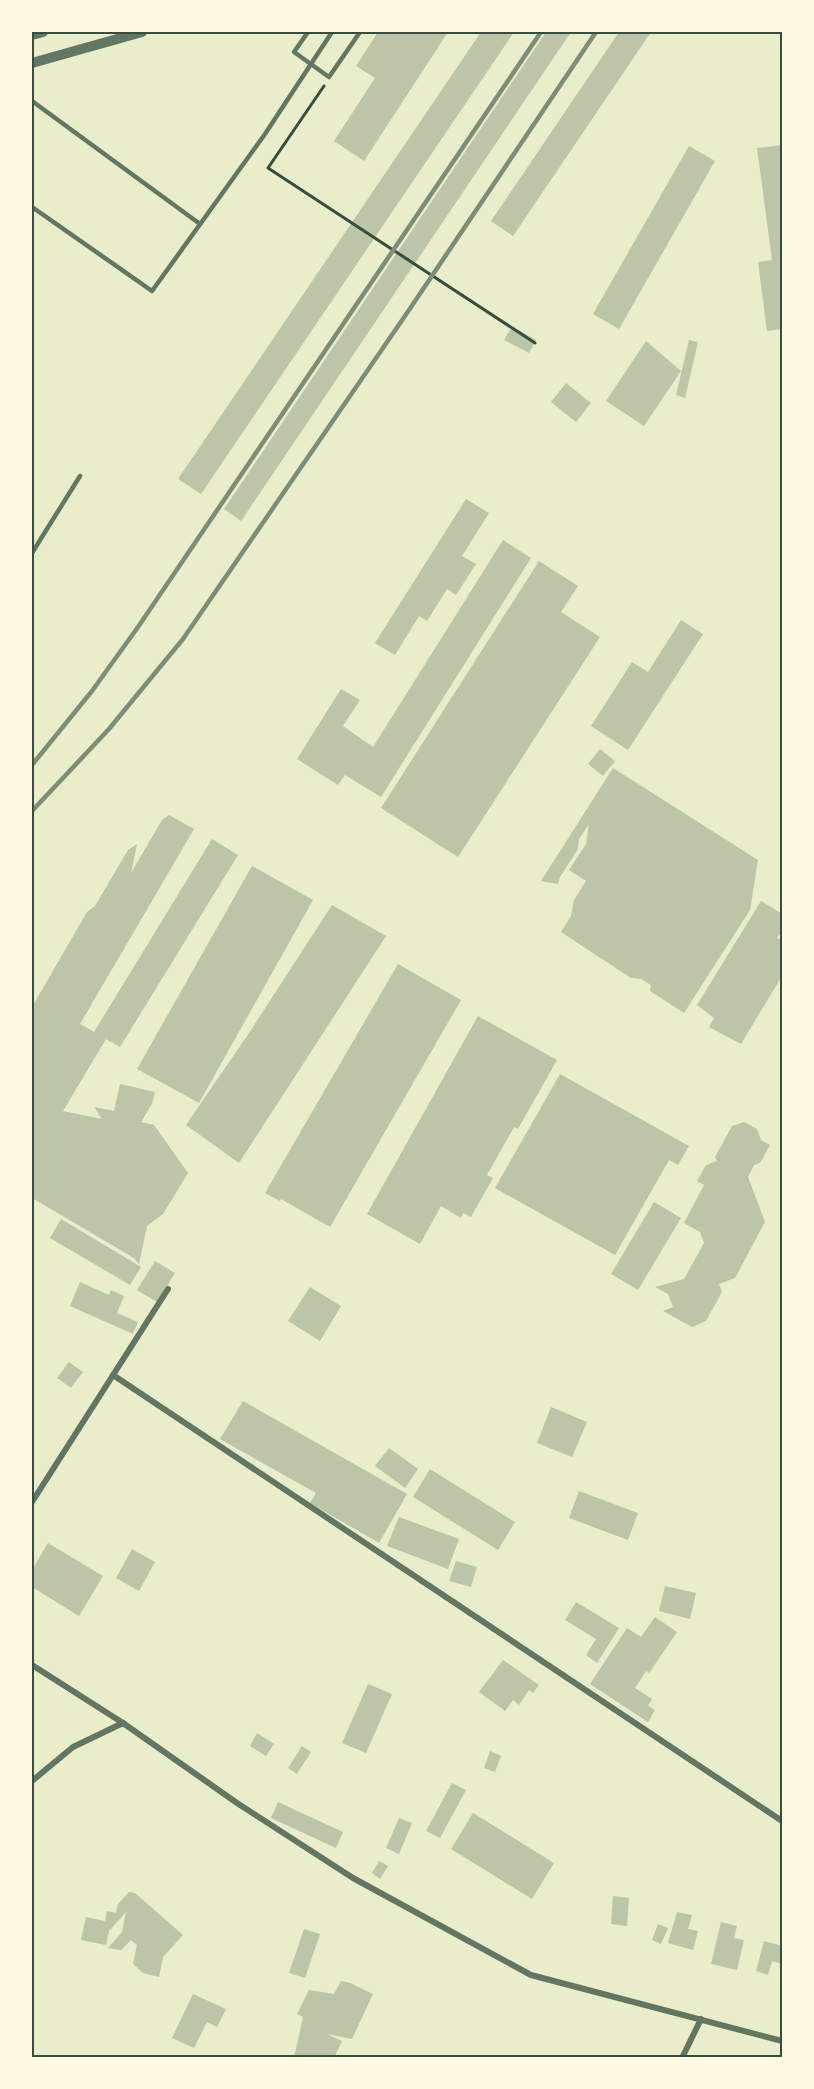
<svg xmlns="http://www.w3.org/2000/svg" width="814" height="2089" font-family="Ubuntu,sans-serif">
	<rect width="100%" height="100%" fill="#e9edc9"/>
	<g fill="#bcc5a7">
		<polygon points="378,32 448,32 364,161 334,141 375,78 356,66"/>
		<polygon points="481,32 514,32 201,494 178,479"/>
		<polygon points="546,32 571,32 241,521 224,509"/>
		<polygon points="619,32 651,32 513,236 491,221"/>
		<polygon points="782,145 782,329 767,331 758,262 772,260 757,148"/>
		<polygon points="689,146 715,161 619,329 593,314"/>
		<polygon points="512,326 536,340 529,353 504,340"/>
		<polygon points="689,340 698,342 685,398 676,395"/>
		<polygon points="646,341 681,371 644,426 606,401"/>
		<polygon points="566,383 591,403 576,422 551,402"/>
		<polygon points="466,499 489,513 462,556 476,564 456,595 447,589 427,621 419,616 395,655 375,643"/>
		<polygon points="503,540 531,558 381,797 345,775 338,785 297,759 341,689 360,700 343,726 373,747"/>
		<polygon points="539,561 578,586 561,612 600,637 458,857 381,808"/>
		<polygon points="681,620 703,634 628,750 591,726 632,662 648,672"/>
		<polygon points="600,749 615,761 603,776 588,764"/>
		<polygon points="613,768 758,860 750,910 684,1013 650,991 651,985 641,979 631,978 561,932 571,916 574,900 586,881 569,870 586,844 589,824 579,839 578,849 560,877 558,884 541,881"/>
		<polygon points="169,815 194,829 80,1024 94,1032 212,839 238,855 120,1047 106,1039 63,1111 102,1119 94,1107 114,1111 120,1084 155,1092 152,1104 141,1122 154,1125 188,1173 163,1214 147,1226 139,1264 134,1258 32,1198 32,1007 87,912 95,906 128,850 137,844 131,873 162,820"/>
		<polygon points="252,866 313,900 199,1103 137,1069"/>
		<polygon points="761,901 782,914 782,931 777,938 782,940 782,976 741,1044 709,1027 714,1018 697,1005"/>
		<polygon points="332,905 386,936 239,1163 186,1125 249,1033"/>
		<polygon points="398,964 461,1000 330,1227 281,1199 280,1201 265,1193"/>
		<polygon points="478,1016 557,1060 518,1129 514,1127 487,1175 493,1178 471,1217 463,1213 461,1218 441,1206 420,1244 367,1214"/>
		<polygon points="560,1074 689,1146 678,1165 669,1160 615,1255 495,1188"/>
		<polygon points="744,1122 757,1129 761,1140 770,1145 760,1163 754,1165 748,1177 765,1222 735,1278 719,1284 722,1292 706,1321 692,1327 663,1311 673,1307 668,1294 655,1287 684,1279 704,1243 700,1232 684,1223 704,1185 697,1181 706,1165 717,1161 715,1157 732,1126"/>
		<polygon points="654,1202 681,1218 638,1290 611,1274"/>
		<polygon points="61,1219 141,1267 130,1285 50,1238"/>
		<polygon points="155,1261 175,1273 157,1302 137,1290"/>
		<polygon points="80,1282 109,1295 111,1290 124,1296 117,1313 138,1322 133,1334 70,1306"/>
		<polygon points="310,1287 341,1306 320,1341 288,1321"/>
		<polygon points="69,1362 83,1372 71,1388 57,1378"/>
		<polygon points="243,1401 407,1494 379,1543 310,1503 316,1493 220,1439"/>
		<polygon points="551,1407 587,1422 572,1457 537,1443"/>
		<polygon points="389,1448 418,1469 405,1488 375,1466"/>
		<polygon points="430,1469 515,1522 498,1550 413,1497"/>
		<polygon points="579,1491 638,1513 628,1540 569,1518"/>
		<polygon points="399,1517 459,1539 448,1569 387,1546"/>
		<polygon points="48,1543 103,1576 79,1616 32,1587 32,1570"/>
		<polygon points="132,1549 155,1562 139,1591 116,1578"/>
		<polygon points="456,1561 477,1567 471,1587 449,1581"/>
		<polygon points="665,1586 696,1593 690,1619 659,1611"/>
		<polygon points="576,1602 619,1628 597,1663 586,1655 596,1639 565,1620"/>
		<polygon points="655,1617 677,1632 649,1673 646,1671 635,1688 652,1699 648,1706 655,1710 648,1722 590,1684 627,1628 641,1637"/>
		<polygon points="503,1660 539,1685 533,1693 529,1690 519,1705 513,1700 505,1711 479,1692"/>
		<polygon points="368,1684 392,1694 366,1753 342,1743"/>
		<polygon points="257,1733 274,1744 266,1756 250,1746"/>
		<polygon points="302,1746 311,1752 297,1774 288,1768"/>
		<polygon points="490,1751 501,1756 495,1772 484,1768"/>
		<polygon points="452,1783 466,1790 440,1838 426,1831"/>
		<polygon points="278,1802 343,1832 336,1848 271,1818"/>
		<polygon points="473,1813 554,1863 532,1899 451,1849"/>
		<polygon points="399,1818 412,1823 399,1854 386,1848"/>
		<polygon points="379,1861 388,1866 380,1879 372,1873"/>
		<polygon points="129,1892 135,1893 183,1935 163,1957 159,1977 143,1973 133,1964 137,1945 131,1940 121,1950 108,1948 122,1932 126,1912 109,1931 106,1945 81,1940 86,1917 105,1921 107,1911 116,1913 118,1904"/>
		<polygon points="613,1896 629,1898 627,1926 611,1924"/>
		<polygon points="677,1912 692,1915 688,1929 698,1931 693,1950 668,1943"/>
		<polygon points="721,1922 737,1926 734,1938 744,1940 737,1970 711,1964"/>
		<polygon points="658,1924 668,1928 661,1944 652,1940"/>
		<polygon points="304,1929 320,1934 305,1978 289,1973"/>
		<polygon points="764,1941 782,1946 782,1964 772,1961 768,1975 756,1971"/>
		<polygon points="341,1981 350,1983 373,1994 352,2039 327,2034 342,2041 334,2058 294,2058 303,2017 297,2014 309,1990 334,1994"/>
		<polygon points="193,1994 226,2009 217,2027 207,2022 194,2048 172,2038"/>
	</g>
	<g fill="none" stroke-linecap="round" stroke-linejoin="round">
		<polyline stroke="#344e41" stroke-width="3" points="324,86 268,168 535,343"/>
		<g stroke="#617663" stroke-width="4.5">
			<polyline points="308,32 294,52 329,77 360,32"/>
			<polyline points="32,101 200,224"/>
			<polyline points="32,207 152,291 265,134 332,32"/>
			<polyline points="32,553 80,476"/>
		</g>
		<g stroke="#617663" stroke-width="6">
			<polyline points="113,1375 782,1821"/>
			<polyline points="32,1502 168,1289"/>
			<polyline points="32,1665 123,1723 237,1803 353,1878 531,1975 782,2041"/>
			<polyline points="32,1781 73,1747 123,1723"/>
			<polyline points="682,2058 701,2019"/>
		</g>
		<g stroke="#617663" stroke-width="10">
			<polyline points="32,35 43,32"/>
			<polyline points="32,63 142,32"/>
		</g>
		<g stroke="#7c8e77" stroke-width="4.5">
			<polyline points="32,765 92,691 138,627 541,32"/>
			<polyline points="32,811 109,729 183,639 407,313 596,32"/>
		</g>
	</g>
	<rect width="814" height="2089" fill="none" stroke="#fefae0" stroke-width="66"/>
	<rect x="33" y="33" width="748" height="2023" fill="none" stroke="#344e41" stroke-width="2"/>
</svg>
